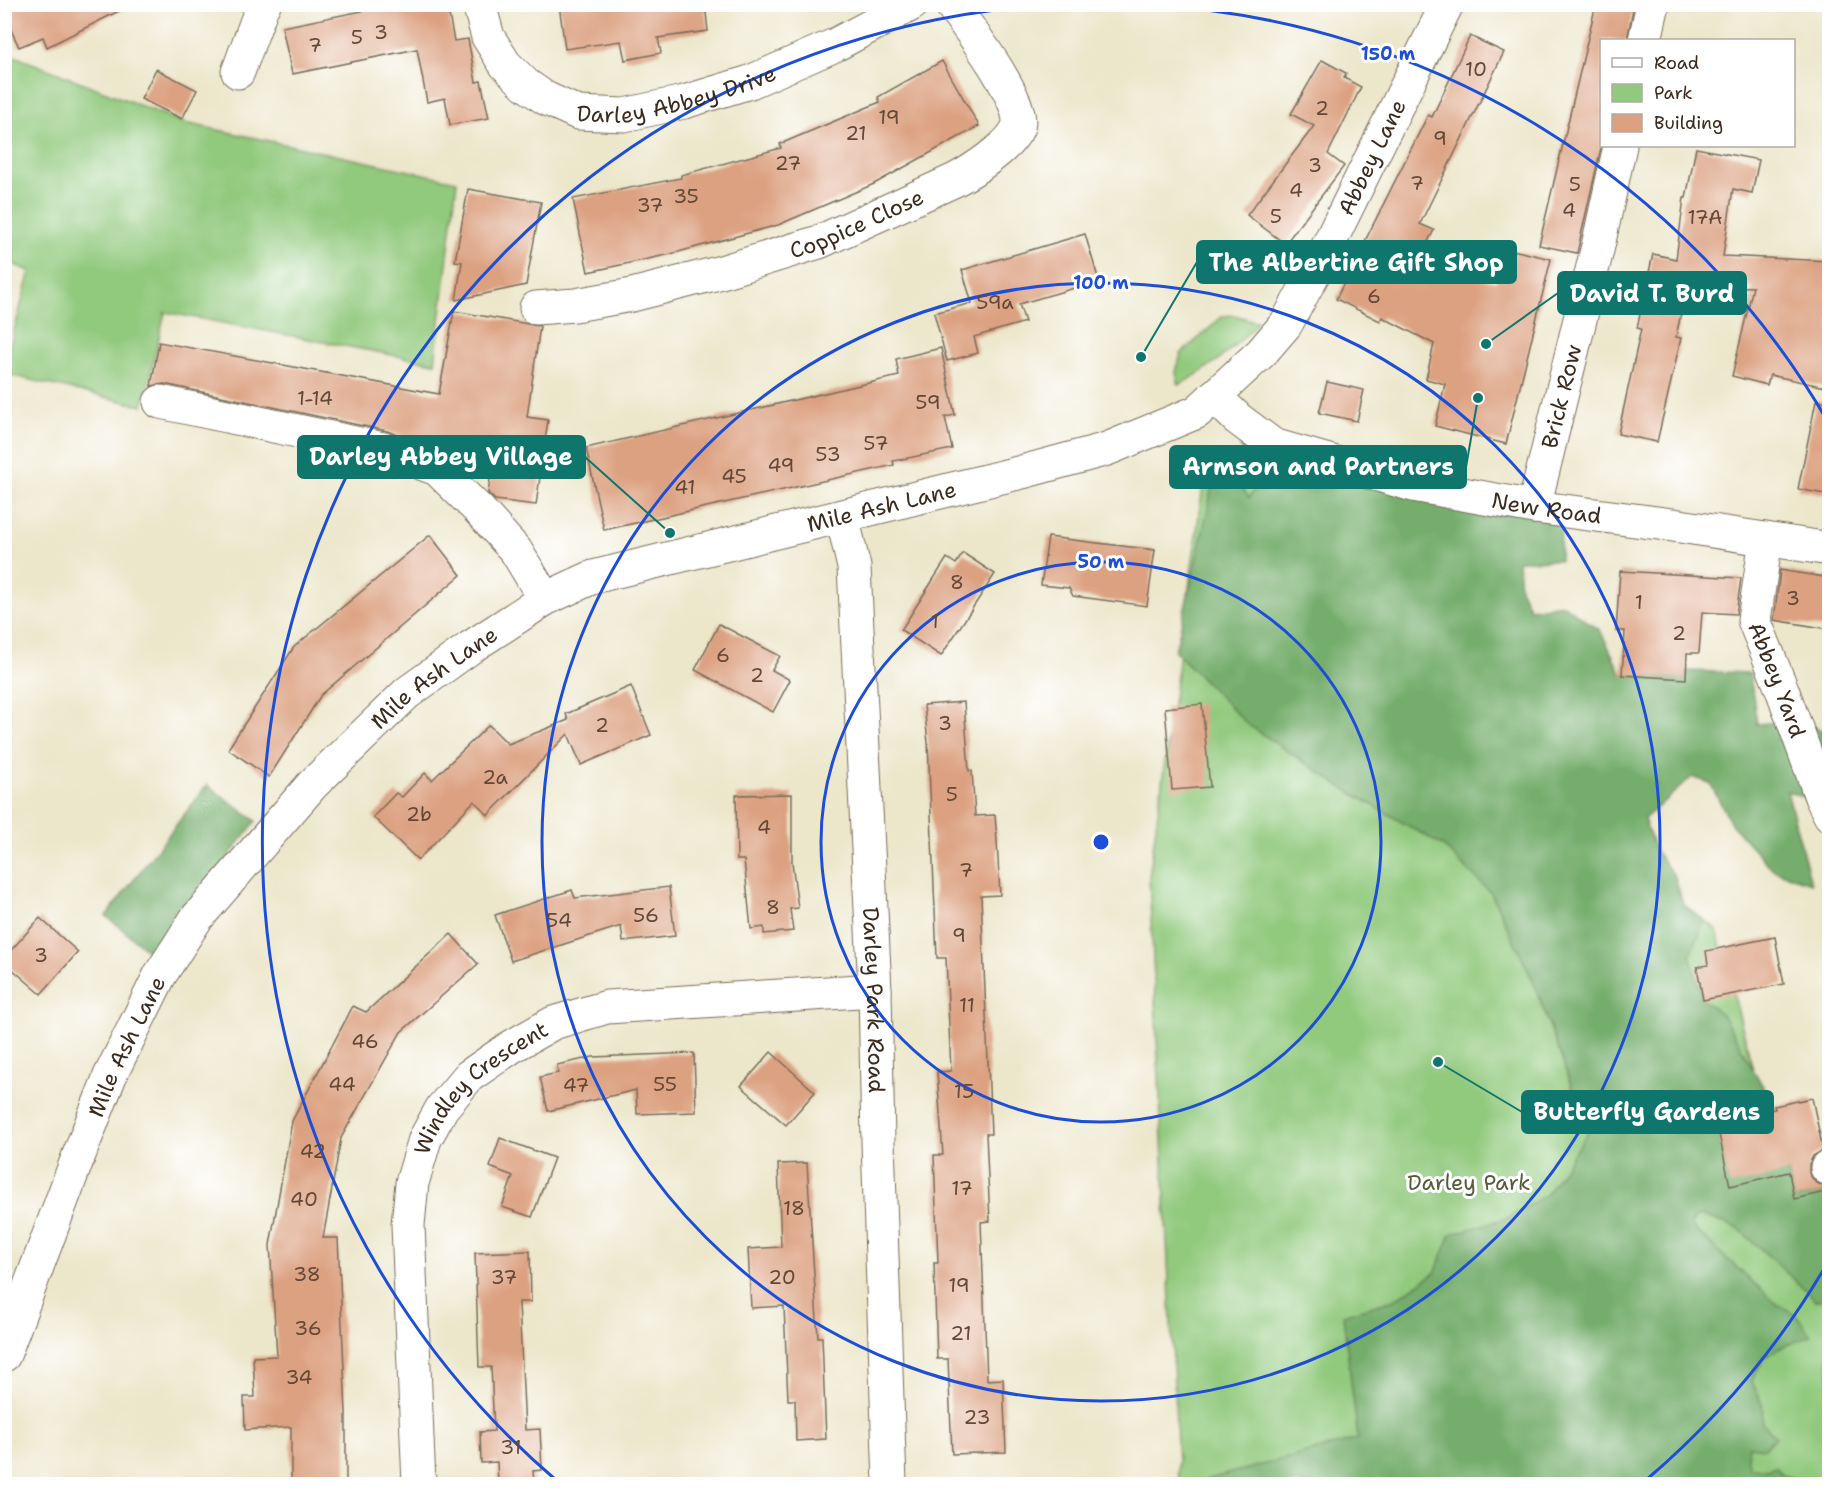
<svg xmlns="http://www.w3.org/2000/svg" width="1834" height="1489" font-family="'Shantell Sans',sans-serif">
	<rect width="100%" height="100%" fill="#fff"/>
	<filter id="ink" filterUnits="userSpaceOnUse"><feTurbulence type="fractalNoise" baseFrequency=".0167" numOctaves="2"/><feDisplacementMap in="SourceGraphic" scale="12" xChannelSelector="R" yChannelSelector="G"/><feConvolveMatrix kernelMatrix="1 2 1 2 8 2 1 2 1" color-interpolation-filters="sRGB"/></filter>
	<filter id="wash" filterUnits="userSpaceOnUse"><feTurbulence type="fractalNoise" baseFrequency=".008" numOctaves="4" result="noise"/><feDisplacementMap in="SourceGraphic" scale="24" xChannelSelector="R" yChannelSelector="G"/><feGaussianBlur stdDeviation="1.35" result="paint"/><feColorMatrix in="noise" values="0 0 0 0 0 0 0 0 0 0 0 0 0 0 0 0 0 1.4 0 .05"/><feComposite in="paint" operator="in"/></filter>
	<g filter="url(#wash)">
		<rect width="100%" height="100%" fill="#ece6ca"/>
		<g fill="#91c97d" stroke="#667a4e" stroke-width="1.5">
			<polygon points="4,52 185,123 457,181 435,363 165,312 143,406 5,374 5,365 30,271 5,261"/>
			<path d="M1234 315 1258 322C1234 349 1211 368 1179 385L1176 372 1181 354 1223 316Z"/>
			<polygon points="1310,481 1537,810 1716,928 1755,1076 1760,1101 1803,1184 1829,1203 1829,1484 1179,1484 1149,877 1203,486"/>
		</g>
		<g fill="#74ad6c" stroke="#586c45" stroke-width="1.5">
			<polygon points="1240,446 1249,448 1273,464 1281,455 1561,521 1560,560 1518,561 1520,588 1530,609 1562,604 1600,630 1622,675 1686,679 1687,671 1750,673 1757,724 1796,720 1829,733 1829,806 1787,791 1811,883 1773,870 1732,825 1710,783 1692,777 1644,819 1655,850 1675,877 1683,904 1705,921 1690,955 1703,1000 1722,1014 1774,1106 1794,1199 1829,1191 1829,1299 1816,1300 1739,1229 1701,1215 1694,1219 1691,1226 1778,1305 1796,1314 1811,1336 1784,1346 1764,1357 1752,1381 1764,1409 1762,1423 1776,1437 1764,1448 1749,1446 1747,1458 1750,1468 1765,1469 1776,1466 1783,1475 1809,1484 1191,1484 1358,1439 1343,1315 1394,1300 1435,1273 1451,1234 1508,1218 1546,1195 1588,1132 1534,983 1491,893 1443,846 1340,786 1247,724 1175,651 1208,509 1216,458 1228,467 1249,498 1260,481"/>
			<polygon points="207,785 256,821 195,900 159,960 106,916"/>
		</g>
		<g id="blocks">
			<g fill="#dca181">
				<polygon points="4,4 133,4 47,47 43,37 19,47 4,15"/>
				<polygon points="397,4 447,4 454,41 468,39 476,82 481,81 489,118 450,125 445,98 427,102 417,49 292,74 282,27"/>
				<polygon points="559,4 705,4 708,31 658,38 661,53 625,60 621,41 565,49"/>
				<polygon points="1596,4 1634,4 1627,40 1602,40 1602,143 1577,253 1539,245"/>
				<polygon points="1470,36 1504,52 1420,224 1434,230 1417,263 1496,282 1504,248 1551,259 1506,444 1435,426 1445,384 1426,379 1434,344 1382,317 1380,321 1336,299 1428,115 1432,117"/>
				<polygon points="1322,60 1346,73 1344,78 1361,87 1328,154 1344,166 1285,244 1247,215 1314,126 1291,114"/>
				<polygon points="942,61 979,126 874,184 778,225 671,254 588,272 573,199 681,178 681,175 781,148 780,144 880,102 878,97"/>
				<polygon points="156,69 197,90 182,119 141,99"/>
				<polygon points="1696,148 1759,160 1752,193 1733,189 1723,256 1830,261 1830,388 1770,375 1767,385 1732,376 1753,287 1687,285 1676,337 1681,338 1657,442 1618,434 1641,329 1637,328 1653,254 1676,259 1684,198 1686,198"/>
				<polygon points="468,189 541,202 526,285 456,300 462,262 455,261"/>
				<polygon points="1085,234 1099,281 1019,304 1025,322 974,337 978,353 947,361 934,313 972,303 962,270"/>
				<polygon points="454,311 540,326 527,417 548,420 536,505 495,500 488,493 493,459 433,448 387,431 164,384 151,386 159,342 439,394"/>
				<polygon points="941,348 955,415 945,417 952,449 893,461 894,465 604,530 586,448 899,376 896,359"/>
				<polygon points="1327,382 1364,390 1357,421 1319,413"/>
				<polygon points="1816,401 1830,402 1830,495 1798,489"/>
				<polygon points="430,535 461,575 321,695 269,777 228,749 294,647"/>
				<polygon points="1048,537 1155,550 1147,606 1073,596 1069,588 1041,585"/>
				<polygon points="963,553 995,574 941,656 901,630 947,558 956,564"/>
				<polygon points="1780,570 1830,578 1830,629 1774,620"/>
				<polygon points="1620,571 1741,578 1736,614 1702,612 1699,653 1687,653 1686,679 1622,675 1625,631 1616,631"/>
				<polygon points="719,624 780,656 772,670 790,680 773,712 695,670"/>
				<polygon points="631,686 651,735 581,765 568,734 488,815 474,801 418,860 373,817 396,793 402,797 425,773 432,780 489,725 508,744 568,720 566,714"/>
				<polygon points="964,702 969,771 972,771 975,816 995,815 997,841 1000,895 981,896 991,1134 986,1134 990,1221 981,1222 987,1380 1003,1379 1006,1452 952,1454 948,1359 937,1359 934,1263 938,1263 934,1155 943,1155 937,1072 951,1071 946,958 937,958 928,743 924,705"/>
				<polygon points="1202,704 1210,787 1172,790 1165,708"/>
				<polygon points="792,794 792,862 798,908 790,909 793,931 764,934 764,927 751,929 744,860 737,860 736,795"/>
				<polygon points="669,887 675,936 623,942 621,926 511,961 495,915 572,890 575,898"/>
				<polygon points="40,918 78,952 41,994 4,962 4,958"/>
				<polygon points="451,934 478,964 401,1032 341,1138 323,1238 338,1238 346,1413 346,1485 291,1485 291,1427 245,1430 244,1397 255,1397 253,1357 277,1356 270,1245 292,1121 353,1006 366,1012"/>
				<polygon points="1775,937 1784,984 1703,1000 1697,967 1708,965 1706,951"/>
				<polygon points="771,1052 815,1092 786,1125 741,1086"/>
				<polygon points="694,1053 696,1112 637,1114 636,1090 548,1111 540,1077 558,1073 557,1065 593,1057"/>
				<polygon points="1812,1098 1823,1150 1813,1156 1809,1164 1809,1173 1815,1182 1823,1186 1830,1186 1830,1191 1794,1199 1789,1172 1730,1186 1716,1120 1775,1109 1774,1106"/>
				<polygon points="500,1138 554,1158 532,1217 502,1207 513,1176 490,1167"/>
				<polygon points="807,1163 818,1337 822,1337 826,1439 796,1441 795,1400 788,1400 784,1306 751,1308 748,1249 781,1247 778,1164"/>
				<polygon points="530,1251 531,1302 519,1302 525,1430 540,1429 542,1470 533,1471 534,1483 498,1485 497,1462 481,1463 480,1432 494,1431 491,1367 479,1367 475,1253"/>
			</g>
		</g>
	</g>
	<g filter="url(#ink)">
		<use href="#blocks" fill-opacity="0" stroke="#796c5a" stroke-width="1.5"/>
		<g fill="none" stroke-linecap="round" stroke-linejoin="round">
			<g stroke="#796c5a" stroke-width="35">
				<g id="street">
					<path id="s1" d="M479 4 488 37 505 64 525 84 545 98 578 113 624 115 684 102 750 82 835 45 912 4"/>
					<polyline points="1645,40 1653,4"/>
					<polyline points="238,72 262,7 264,4"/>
					<path id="s2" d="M536 308 575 305 632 295 718 273 819 242 955 180C972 171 1011 146 1018 127 1027 103 967 26 951 4"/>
					<path id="s3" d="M1214 396 1238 419 1273 445 1413 485 1534 507 1673 525 1830 549"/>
					<polyline points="160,402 383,449 437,469 479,510 516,551 545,599"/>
					<path id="s4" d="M1534 507 1598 246 1620 146"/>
					<path id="s5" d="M842 516 854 567 875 990 878 1142 890 1484"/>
					<path id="s6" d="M1766 539 1754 620 1783 692 1821 797 1830 815"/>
					<polyline points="1827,1168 1830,1167"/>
					<path id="s7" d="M419 1484 408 1225 412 1183 425 1139 442 1108 469 1076 511 1047 553 1023 607 1007 875 990"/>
				</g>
			</g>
			<g stroke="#796c5a" stroke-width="35">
				<g id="secondary">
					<path id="s8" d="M4 1355 77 1160 110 1076 160 975 196 919 312 785 407 693 471 647 545 599 593 577 1022 472 1107 449 1197 412 1262 352 1286 324 1323 256 1447 4"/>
				</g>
			</g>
			<use href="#street" stroke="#fff" stroke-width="33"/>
			<use href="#secondary" stroke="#fff" stroke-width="33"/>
		</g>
	</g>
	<g fill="none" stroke="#1d4ed8" stroke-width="3">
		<circle cx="1101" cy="842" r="280"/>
		<circle cx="1101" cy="842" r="559"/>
		<path d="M1828 1262A839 839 0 0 1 1646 1480M556 1480A839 839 0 0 1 1050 5M1152 5A839 839 0 0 1 1828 422"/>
	</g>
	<g text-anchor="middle" stroke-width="6" stroke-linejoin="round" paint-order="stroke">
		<g font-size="20" fill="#634837">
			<text x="381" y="39">3</text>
			<text x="357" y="44">5</text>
			<text x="315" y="52">7</text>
			<text x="1476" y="76">10</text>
			<text x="1322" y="115">2</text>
			<text x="889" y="124">19</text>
			<text x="856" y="140">21</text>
			<text x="1440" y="145">9</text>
			<text x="788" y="170">27</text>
			<text x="1315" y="172">3</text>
			<text x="1417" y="190">7</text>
			<text x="1575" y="191">5</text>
			<text x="1296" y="197">4</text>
			<text x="686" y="203">35</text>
			<text x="650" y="212">37</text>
			<text x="1569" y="217">4</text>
			<text x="1276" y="223">5</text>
			<text x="1705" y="224">17A</text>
			<text x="1374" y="303">6</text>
			<text x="995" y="309">59a</text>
			<text x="315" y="405">1-14</text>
			<text x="928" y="409">59</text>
			<text x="876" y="450">57</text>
			<text x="828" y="461">53</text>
			<text x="781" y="472">49</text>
			<text x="734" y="483">45</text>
			<text x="685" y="494">41</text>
			<text x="957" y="589">8</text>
			<text x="1793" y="605">3</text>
			<text x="1639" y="609">1</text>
			<text x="935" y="628">1</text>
			<text x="1679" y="640">2</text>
			<text x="723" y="662">6</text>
			<text x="757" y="682">2</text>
			<text x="945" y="730">3</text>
			<text x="602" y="732">2</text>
			<text x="495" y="784">2a</text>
			<text x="952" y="801">5</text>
			<text x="419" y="821">2b</text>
			<text x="764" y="834">4</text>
			<text x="966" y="877">7</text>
			<text x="773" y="914">8</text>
			<text x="646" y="922">56</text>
			<text x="559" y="927">54</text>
			<text x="959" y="942">9</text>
			<text x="41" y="962">3</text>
			<text x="967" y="1012">11</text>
			<text x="365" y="1048">46</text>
			<text x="342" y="1091">44</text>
			<text x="665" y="1091">55</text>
			<text x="576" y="1092">47</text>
			<text x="964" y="1098">15</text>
			<text x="313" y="1158">42</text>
			<text x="962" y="1195">17</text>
			<text x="304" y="1206">40</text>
			<text x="794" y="1215">18</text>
			<text x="307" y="1281">38</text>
			<text x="504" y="1284">37</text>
			<text x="782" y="1284">20</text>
			<text x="959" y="1292">19</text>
			<text x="308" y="1335">36</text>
			<text x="961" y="1340">21</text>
			<text x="299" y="1384">34</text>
			<text x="977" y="1424">23</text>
			<text x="511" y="1454">31</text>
		</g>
		<g font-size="22" fill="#3b2a1e" stroke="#fff">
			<text dy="8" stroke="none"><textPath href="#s1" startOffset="256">Darley Abbey Drive</textPath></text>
			<text dy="8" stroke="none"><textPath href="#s8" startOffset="1947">Abbey Lane</textPath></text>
			<text dy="8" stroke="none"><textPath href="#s2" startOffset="333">Coppice Close</textPath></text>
			<text dy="8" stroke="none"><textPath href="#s4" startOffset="114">Brick Row</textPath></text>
			<text dy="8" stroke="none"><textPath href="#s8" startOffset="1304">Mile Ash Lane</textPath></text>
			<text dy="8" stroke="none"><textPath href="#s3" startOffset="358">New Road</textPath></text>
			<text dy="8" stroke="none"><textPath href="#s6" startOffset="146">Abbey Yard</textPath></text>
			<text dy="8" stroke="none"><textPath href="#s8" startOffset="818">Mile Ash Lane</textPath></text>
			<text dy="8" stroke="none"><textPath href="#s5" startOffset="486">Darley Park Road</textPath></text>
			<text dy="8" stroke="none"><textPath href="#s8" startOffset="332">Mile Ash Lane</textPath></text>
			<text dy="8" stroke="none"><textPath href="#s7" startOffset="424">Windley Crescent</textPath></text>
		</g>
		<g font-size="22" fill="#555a3a" stroke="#fff">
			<text x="1469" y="1190">Darley Park</text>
		</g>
	</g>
	<circle cx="1101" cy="842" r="9" fill="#1d4ed8" stroke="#fff" stroke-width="3"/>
	<g font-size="18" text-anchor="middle" font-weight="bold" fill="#1d4ed8" stroke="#fff" stroke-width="6" stroke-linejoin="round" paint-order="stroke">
		<text x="1388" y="60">150 m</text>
		<text x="1101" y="289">100 m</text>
		<text x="1101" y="568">50 m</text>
	</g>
	<path fill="none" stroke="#0f766e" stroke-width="2" d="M1141 357L1197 262M1486 344L1558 293M670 533L585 457M1478 398L1466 467M1438 1062L1522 1112"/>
	<g fill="#0f766e" stroke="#fff" stroke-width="2">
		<circle cx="1141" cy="357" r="6"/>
		<circle cx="1486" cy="344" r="6"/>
		<circle cx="670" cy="533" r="6"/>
		<circle cx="1478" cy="398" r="6"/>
		<circle cx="1438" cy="1062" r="6"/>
	</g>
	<g fill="#0f766e" stroke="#0f766e" stroke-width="2">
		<rect x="1197" y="241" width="319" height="42" rx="6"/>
		<rect x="1558" y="272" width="188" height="42" rx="6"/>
		<rect x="298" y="436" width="287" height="42" rx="6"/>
		<rect x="1170" y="446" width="296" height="42" rx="6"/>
		<rect x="1522" y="1091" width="251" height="42" rx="6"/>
	</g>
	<g font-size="24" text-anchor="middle" font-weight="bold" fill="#fff">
		<text x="1356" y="271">The Albertine Gift Shop</text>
		<text x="1652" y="302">David T. Burd</text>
		<text x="441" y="465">Darley Abbey Village</text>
		<text x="1318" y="475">Armson and Partners</text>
		<text x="1647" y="1120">Butterfly Gardens</text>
	</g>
	<rect width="1834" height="1489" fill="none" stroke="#fff" stroke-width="24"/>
	<rect x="1600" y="39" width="195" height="108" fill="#ffffff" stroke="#b1aaa5" stroke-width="1.5"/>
	<rect x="1612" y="58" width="30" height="9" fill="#ffffff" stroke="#b1aaa5" stroke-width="1.5"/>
	<text x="1654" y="69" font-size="18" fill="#3b2a1e">Road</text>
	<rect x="1612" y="84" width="30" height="18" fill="#91c97d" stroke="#b1aaa5" stroke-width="1.5"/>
	<text x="1654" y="99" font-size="18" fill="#3b2a1e">Park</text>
	<rect x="1612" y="114" width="30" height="18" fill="#dca181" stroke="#b1aaa5" stroke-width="1.5"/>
	<text x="1654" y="129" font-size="18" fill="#3b2a1e">Building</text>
</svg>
